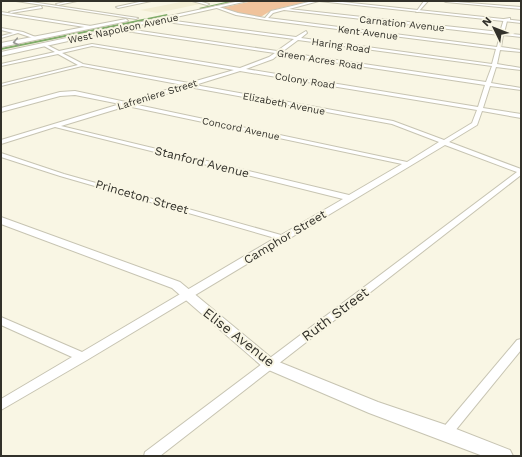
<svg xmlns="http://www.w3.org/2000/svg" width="522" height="457" font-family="'Work Sans',sans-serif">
	<rect width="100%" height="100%" fill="#f9f6e4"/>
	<polygon fill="#f2edd3" points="186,1 200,4 157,13 140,10"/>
	<polygon fill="#f0c39c" points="253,1 311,1 272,10 259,18 221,8"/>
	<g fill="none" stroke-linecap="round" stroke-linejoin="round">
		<g fill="#81ad6a" fill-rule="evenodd">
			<polygon points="230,1 237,1 201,9 199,8"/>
			<polygon points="167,14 168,16 1,50 1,48"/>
		</g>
		<g stroke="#c7c4b2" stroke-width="2">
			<g id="street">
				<polygon points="16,1 25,1 138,18 136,19"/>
				<polygon points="70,1 77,1 58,5 56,4"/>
				<polygon points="144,1 151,1 118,8 116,7"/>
				<polygon points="192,1 198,1 209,4 207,5"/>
				<path d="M313 1H319L289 9 500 32 504 19 510 18V20L507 21 504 33 521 35V37L503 35 501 47 521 50V52L500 50 497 64 521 68V70L496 67 491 83 521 88V90L490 86 483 108 521 114V118L482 111 477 125 449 142 521 169V175L160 456H144L145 452 517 172 445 145 87 360 1 410V399L72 357 1 325V317L82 352 275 238 60 176 1 157V153L64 174 281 235 343 199 55 127 1 144V140L120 104 75 95 60 96 1 112V108L60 92 75 91 126 102 183 85 82 66 1 86V84L78 65 58 54 1 66V64L55 52 44 46 45 44 59 51 92 44 240 68 269 57 275 53 119 30 120 28 277 51 294 39 159 21 160 19 296 37 306 31 307 33 301 38 492 64 496 49 266 20 236 15 214 7 216 6 238 13 265 18 271 11ZM284 10 500 35 497 47 268 18 273 13ZM298 40 492 66 486 82 282 52ZM92 46 234 70 189 83 83 64 62 53ZM279 54 485 85 478 107 246 69 273 59ZM240 71 477 110 472 123 444 140 393 121 195 85ZM189 87 392 124 439 142 407 162 133 104ZM127 106 402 164 349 195 61 126Z"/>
				<polygon points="424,1 428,1 418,12 416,12"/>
				<polygon points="444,1 521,7 521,9 446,2"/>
				<polygon points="41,6 42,8 11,13 9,12"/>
				<polygon points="1,12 91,26 93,27 91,28 1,14"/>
				<polygon points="1,28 23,32 38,38 36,39 18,33 1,38 1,36 13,33 1,30"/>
				<polygon points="521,339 521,350 450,437 446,439 442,437 440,433 442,429 517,340"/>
			</g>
		</g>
		<g stroke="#c7c4b2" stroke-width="2">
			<g id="secondary">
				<polygon points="240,1 248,1 1,56 1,52"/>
				<polygon points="319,1 333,1 521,21 521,23"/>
				<polygon points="126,19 128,21 1,47 1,43"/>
				<polygon points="1,217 180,282 274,360 378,402 446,425 510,450 513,456 483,456 369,413 264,368 172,288 1,224"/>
			</g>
		</g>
		<use href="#street" fill="#fff" fill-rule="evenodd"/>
		<use href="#secondary" fill="#fff" fill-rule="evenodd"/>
	</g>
	<defs><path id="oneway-chevron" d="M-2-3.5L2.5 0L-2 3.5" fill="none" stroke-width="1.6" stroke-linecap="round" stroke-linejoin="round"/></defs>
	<use stroke="#989894" href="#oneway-chevron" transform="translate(16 42) rotate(169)"/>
	<g text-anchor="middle" stroke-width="4" stroke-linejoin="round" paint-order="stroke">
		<g font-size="10" fill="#32312a" stroke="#f9f6e4">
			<text transform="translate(402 23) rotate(6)" y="4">Carnation Avenue</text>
			<text transform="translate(123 28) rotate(-12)" y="4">West Napoleon Avenue</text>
			<text transform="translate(368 32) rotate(7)" y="4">Kent Avenue</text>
			<text transform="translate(341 45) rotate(8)" y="4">Haring Road</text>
			<text transform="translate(320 59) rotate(9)" y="4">Green Acres Road</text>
			<text transform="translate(305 80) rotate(9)" y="4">Colony Road</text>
			<text transform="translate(157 94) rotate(-17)" y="4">Lafreniere Street</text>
			<text transform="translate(284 103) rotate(11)" y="4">Elizabeth Avenue</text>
			<text transform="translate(241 128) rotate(12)" y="4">Concord Avenue</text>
		</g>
		<g font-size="12" fill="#32312a" stroke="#f9f6e4">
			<text transform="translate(202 162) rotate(14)" y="4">Stanford Avenue</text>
			<text transform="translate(142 197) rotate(16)" y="4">Princeton Street</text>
			<text transform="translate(285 237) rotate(-31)" y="4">Camphor Street</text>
		</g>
		<g font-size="14" fill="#32312a" stroke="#f9f6e4">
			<text transform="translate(335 314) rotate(-37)" y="5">Ruth Street</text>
			<text transform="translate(239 337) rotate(38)" y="5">Elise Avenue</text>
		</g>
	</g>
	<rect width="522" height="457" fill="none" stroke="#32312a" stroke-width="4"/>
	<g transform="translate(494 28) rotate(313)" stroke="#f9f6e4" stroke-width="3" paint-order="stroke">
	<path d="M0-3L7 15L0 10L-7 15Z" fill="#32312a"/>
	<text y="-6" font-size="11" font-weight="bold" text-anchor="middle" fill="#32312a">N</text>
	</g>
</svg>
